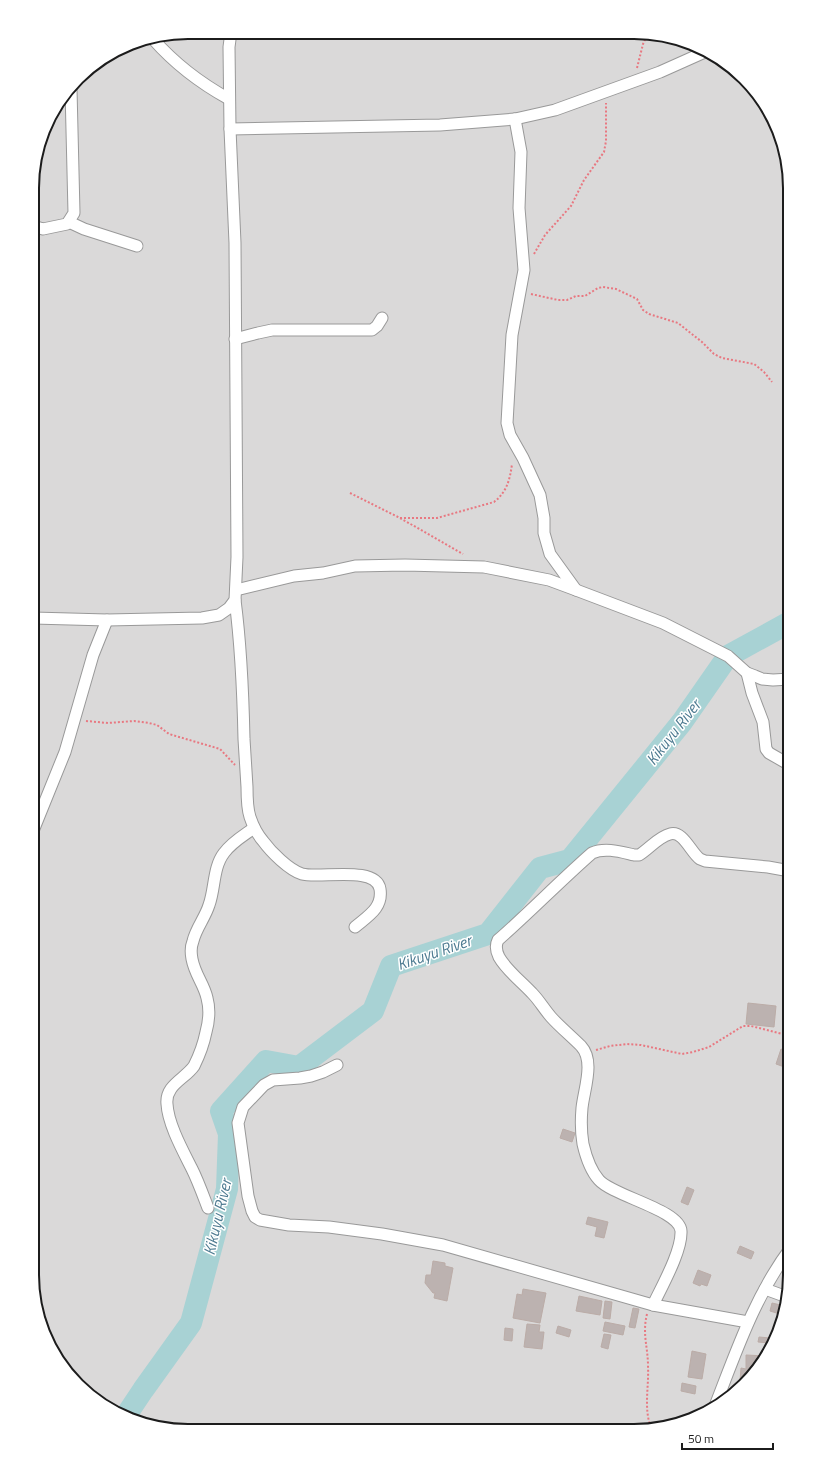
<svg xmlns="http://www.w3.org/2000/svg" width="822" height="1463" font-family="'Titillium Web',sans-serif">
	<rect width="100%" height="100%" fill="#ece7e3"/>
	<polygon fill="#dad9d9" points="188,32 664,35 703,48 737,71 764,101 782,138 790,188 790,1286 778,1335 758,1370 729,1399 684,1423 634,1431 167,1430 128,1419 85,1392 58,1362 40,1325 32,1275 33,168 48,119 85,71 128,44"/>
	<g fill="none" stroke-linecap="round" stroke-linejoin="round">
		<polyline stroke="#a8d2d4" stroke-width="22" points="125,1417 143,1390 191,1323 227,1189 229,1134 221,1111 266,1061 299,1067 373,1011 391,966 488,934 540,868 570,860 682,722 728,656 790,622"/>
	</g>
	<g fill="#bcb2b0" stroke="#bbaca7">
		<polygon points="748,1003 776,1006 774,1027 746,1024"/>
		<polygon points="788,1046 790,1047 790,1069 776,1064 781,1049 786,1051"/>
		<polygon points="563,1129 575,1133 572,1142 560,1138"/>
		<polygon points="687,1187 694,1190 688,1205 681,1202"/>
		<polygon points="588,1217 608,1222 604,1238 595,1236 597,1227 586,1224"/>
		<polygon points="740,1246 754,1252 751,1259 737,1253"/>
		<polygon points="433,1261 445,1263 445,1266 453,1268 447,1301 434,1298 435,1293 433,1293 425,1283 426,1275 431,1275"/>
		<polygon points="698,1270 711,1275 707,1286 701,1284 700,1286 693,1283"/>
		<polygon points="523,1289 546,1293 540,1323 513,1318 517,1294 522,1295"/>
		<polygon points="579,1296 602,1301 600,1315 576,1311"/>
		<polygon points="605,1301 612,1302 610,1319 603,1318"/>
		<polygon points="772,1303 785,1306 783,1315 770,1311"/>
		<polygon points="633,1308 639,1309 635,1328 629,1327"/>
		<polygon points="605,1322 625,1326 623,1335 603,1331"/>
		<polygon points="527,1324 540,1325 539,1332 544,1332 542,1349 524,1347"/>
		<polygon points="558,1326 571,1330 569,1337 556,1333"/>
		<polygon points="505,1328 513,1329 512,1341 504,1340"/>
		<polygon points="604,1334 611,1335 608,1349 601,1347"/>
		<polygon points="759,1337 770,1338 769,1343 758,1342"/>
		<polygon points="692,1351 706,1354 702,1379 688,1377"/>
		<polygon points="746,1355 766,1356 758,1370 743,1385 743,1381 740,1381 741,1368 746,1369"/>
		<polygon points="682,1383 696,1386 695,1394 681,1391"/>
	</g>
	<g fill="none" stroke-linecap="round" stroke-linejoin="round">
		<g stroke="#999" stroke-width="13">
			<g id="street">
				<path d="M153 39C175 64 200 83 229 99"/>
				<polyline points="515,119 521,152 519,208 524,270 512,335 507,423 510,435 523,458 540,495 544,518 544,533 550,554 576,590"/>
				<polyline points="230,129 440,125 515,119 555,110 660,72 707,51"/>
				<polyline points="69,222 84,229 137,246"/>
				<polyline points="33,226 43,229 67,224 74,213 71,89"/>
				<polyline points="235,339 258,333 272,330 372,330 377,326 382,318"/>
				<polyline points="236,590 294,576 323,573 355,566 405,565 484,567 549,580 576,590 663,623 728,656 747,673 755,676 762,679 773,680 790,679"/>
				<path d="M235 600C241 646 243 692 244 739 245 755 246 771 247 787 247 797 247 808 250 817 253 826 257 834 263 841 271 852 289 870 302 874 319 879 376 865 380 889 383 908 368 916 355 927"/>
				<polyline points="33,618 107,620 202,618 219,615 229,608 235,600 237,557 235,243 230,129 229,47 231,32"/>
				<polyline points="747,673 752,693 763,722 766,749 769,753 790,765"/>
				<polyline points="33,831 65,752 93,655 107,620"/>
				<polyline points="337,1065 323,1072 311,1076 300,1078 273,1080 264,1085 243,1107 238,1123 248,1196 252,1211 255,1217 260,1220 289,1225 329,1227 382,1234 443,1245 653,1305 748,1322"/>
				<path d="M208 1208C203 1195 198 1181 192 1169 183 1151 168 1124 167 1104 165 1085 185 1079 194 1066 199 1056 204 1042 206 1032 209 1021 210 1009 207 998 204 984 195 975 192 959 191 954 191 946 193 941 196 928 205 918 209 905 215 889 213 867 224 853 232 842 243 836 254 828"/>
				<polyline points="765,1289 787,1297"/>
				<path d="M653 1305C662 1286 682 1251 681 1231 680 1210 613 1196 599 1180 590 1170 586 1157 583 1144 581 1132 581 1119 582 1108 584 1089 595 1061 581 1046 571 1036 560 1027 551 1017 544 1009 539 1000 532 993 521 981 507 971 499 957 496 951 495 946 498 940 530 912 560 881 592 853 605 847 621 852 634 855H639C649 849 658 837 670 834 683 830 691 853 700 859 700 859 705 861 705 861L768 867 790 871"/>
				<path d="M715 1406C736 1352 755 1296 790 1249"/>
			</g>
		</g>
		<g stroke="#e87881" stroke-width="2" stroke-dasharray="2 2" stroke-linecap="butt">
			<polyline points="637,68 643,44 647,35"/>
			<polyline points="534,254 545,235 571,206 584,180 604,152 606,141 606,103"/>
			<polyline points="531,294 558,300 567,300 576,296 585,296 598,288 603,287 616,289 637,299 643,310 649,314 678,323 702,342 714,354 722,358 754,364 764,372 772,382"/>
			<polyline points="350,493 400,518 463,554"/>
			<path d="M400 518H437L494 502C507 492 510 479 512 464"/>
			<polyline points="86,721 108,723 134,721 149,723 157,725 169,734 220,749 235,765"/>
			<polyline points="596,1050 610,1046 627,1044 641,1045 682,1054 693,1052 709,1047 743,1026 751,1026 790,1036"/>
			<path d="M647 1314C642 1334 648 1347 648 1366 649 1386 644 1406 650 1425L654 1428"/>
		</g>
		<use href="#street" stroke="#fff" stroke-width="11"/>
	</g>
	<g text-anchor="middle" stroke-width="3" stroke-linejoin="round" paint-order="stroke">
		<g font-size="16" font-style="italic" fill="#4e7b91" stroke="#fff">
			<text transform="translate(673 732) rotate(-52)" y="6">Kikuyu River</text>
			<text transform="translate(434 952) rotate(-19)" y="6">Kikuyu River</text>
			<text transform="translate(217 1217) rotate(-77)" y="6">Kikuyu River</text>
		</g>
	</g>
	<path d="M0 0H822V1463H0ZM188 39H634A149 149 0 0 1 783 188V1275A149 149 0 0 1 634 1424H188A149 149 0 0 1 39 1275V188A149 149 0 0 1 188 39Z" fill="#fff" fill-rule="evenodd"/>
	<path fill="none" stroke="#1c1c1c" stroke-width="2" d="M188 39H634A149 149 0 0 1 783 188V1275A149 149 0 0 1 634 1424H188A149 149 0 0 1 39 1275V188A149 149 0 0 1 188 39Z"/>
	<path d="M682 1443v6h91v-6" fill="none" stroke="#1c1c1c" stroke-width="2"/>
	<text x="688" y="1443" font-size="12" fill="#1c1c1c" stroke="#ffffff" stroke-width="3" paint-order="stroke">50 m</text>
</svg>
